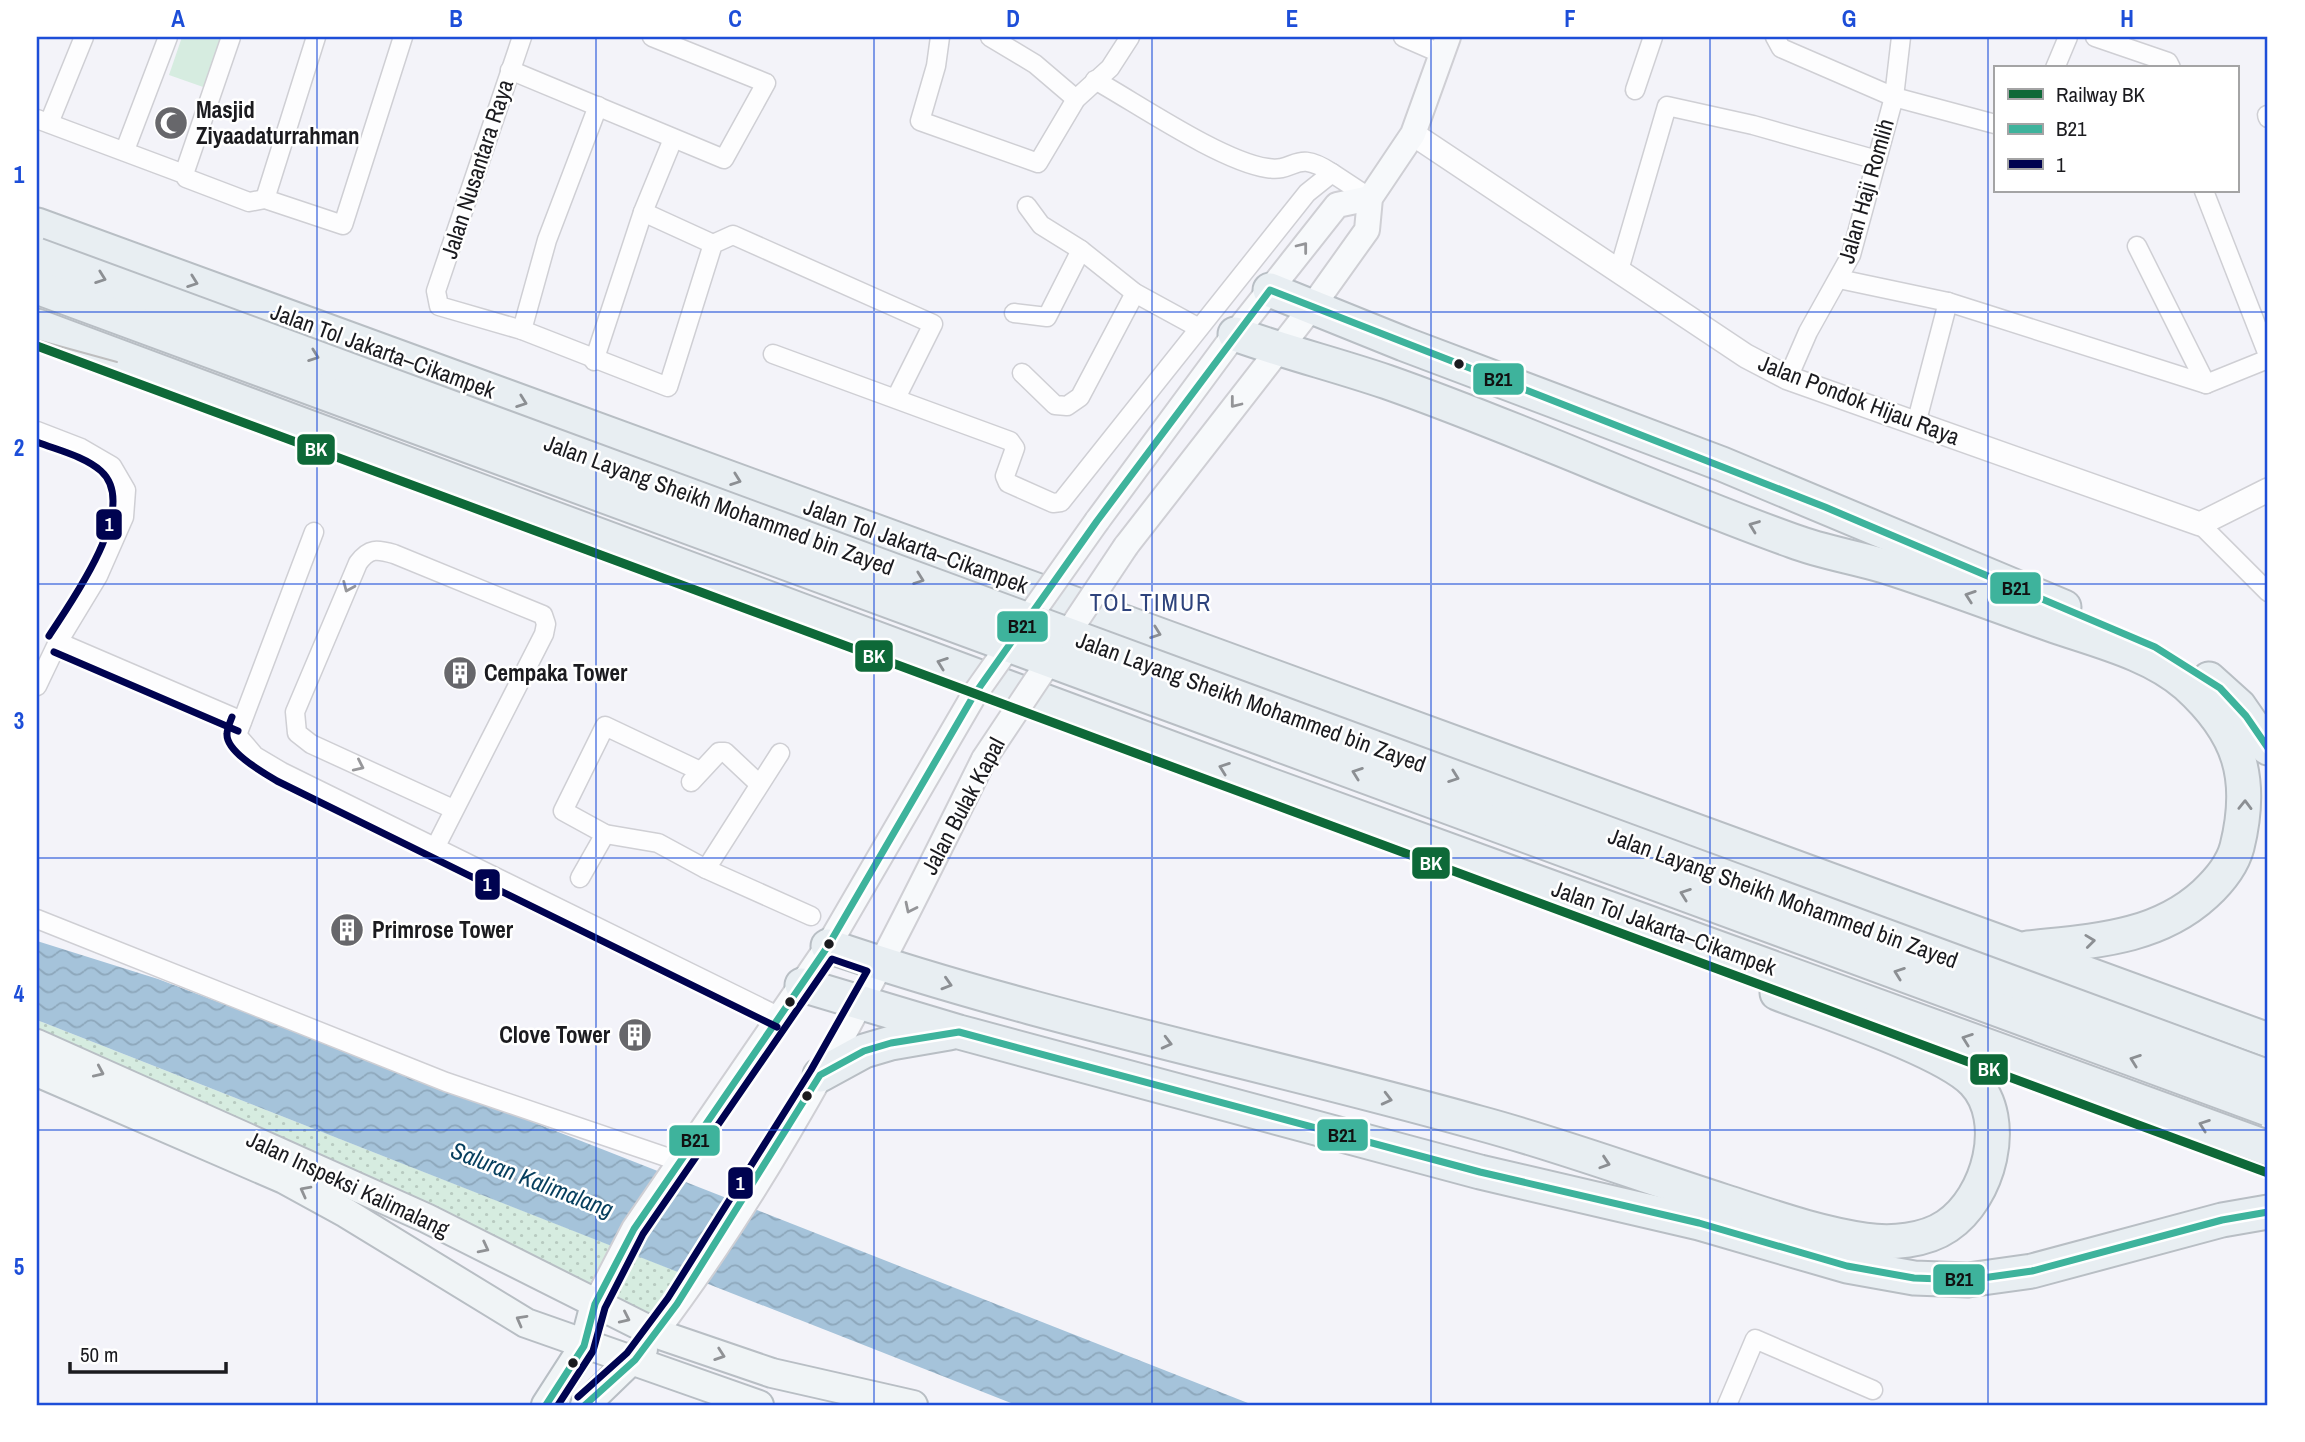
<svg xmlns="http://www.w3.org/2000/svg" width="2305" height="1442" font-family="'Archivo Narrow',sans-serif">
	<defs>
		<pattern id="green-dots" width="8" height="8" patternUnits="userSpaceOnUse" patternTransform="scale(1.75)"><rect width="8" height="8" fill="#d6ece0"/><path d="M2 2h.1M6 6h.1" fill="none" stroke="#b7cac0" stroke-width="1.8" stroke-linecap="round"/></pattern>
		<pattern id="water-waves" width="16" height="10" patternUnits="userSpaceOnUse" patternTransform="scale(1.75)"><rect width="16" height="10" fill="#a5c3da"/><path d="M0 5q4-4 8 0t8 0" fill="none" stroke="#8da7bb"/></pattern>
	</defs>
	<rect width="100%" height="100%" fill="#f3f3f9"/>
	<polygon fill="url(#green-dots)" points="37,1020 694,1278 655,1333 37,1044"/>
	<polygon fill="#d6ece0" points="182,37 224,37 206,88 169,75"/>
	<polygon fill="url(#water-waves)" points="37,941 158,979 515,1115 1253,1405 1016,1405 37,1020"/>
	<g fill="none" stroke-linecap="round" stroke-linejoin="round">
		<g stroke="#cfcfd4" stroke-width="21">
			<g id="minor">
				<polyline points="522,37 436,291 439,306 522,330 547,240 598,106"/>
				<polyline points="940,37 936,66 920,121 1038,163 1076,99 1110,68 1130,37"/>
				<polyline points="990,37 1035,64 1076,99"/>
				<polyline points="1403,37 1442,54"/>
				<polyline points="1775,37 1781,48 1894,97 1901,37"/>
				<polyline points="2095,37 2168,62 2171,68"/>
				<polyline points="2055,68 2068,37"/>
				<polyline points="510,70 724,159 766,83 652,37"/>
				<path d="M1095 80C1138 104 1221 161 1267 168 1297 173 1294 148 1332 173"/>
				<polyline points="1635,90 1653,37"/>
				<polyline points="2267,115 2268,118"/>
				<polyline points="37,119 184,174 186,178 249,202 265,199 343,225 403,37"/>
				<polyline points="49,123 84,37"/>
				<polyline points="125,150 168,37"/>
				<polyline points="184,174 231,37"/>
				<polyline points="2204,191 2268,355"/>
				<polyline points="265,199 316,37"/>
				<polyline points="1027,206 1041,225 1081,250 1135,293 1199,328"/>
				<polyline points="643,212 713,244"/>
				<polyline points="2137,246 2206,384"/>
				<polyline points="1619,270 1667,106 1753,125 1877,160"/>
				<polyline points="1839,279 1948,302 2206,384 2268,359"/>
				<polyline points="1014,313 1047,317 1081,250"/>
				<polyline points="522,330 668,387 713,244 733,235 933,324 896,398"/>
				<polyline points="773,354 1010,441 1015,448 1005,476 1008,483 1053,503 1061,502 1307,193 1332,173 1370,198"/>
				<polyline points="594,361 643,212 673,139"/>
				<polyline points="1022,373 1055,405 1067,406 1080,397 1135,293"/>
				<polyline points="1788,378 1808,332 1851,255 1894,97 1995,124"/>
				<polyline points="1916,424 1948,302"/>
				<polyline points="37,431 81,448 112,466 126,490 124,517 98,576 58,642 37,686"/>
				<polyline points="2200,524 2268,592"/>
				<polyline points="314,532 237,735 255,756 282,772 782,1018"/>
				<polyline points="58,642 242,721"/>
				<polyline points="700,771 605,726 563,811 605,834 658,843 706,869 811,916"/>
				<polyline points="691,782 719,752 725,752 758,783"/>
				<path d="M436 846 544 634 546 624 543 615 394 554C377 549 369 548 358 563L295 712 297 733 311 744 453 809"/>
				<polyline points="706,869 780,753"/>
				<polyline points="580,878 605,834"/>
				<polyline points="37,919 446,1082 678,1161"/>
				<polyline points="1727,1405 1755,1339 1873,1390"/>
			</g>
		</g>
		<g stroke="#cfcfd4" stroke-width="26">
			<polyline id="tertiary" points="1413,134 1746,356 1788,378 2200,524 2268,490"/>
		</g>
		<g stroke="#cfcfd4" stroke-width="28">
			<g id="secondary">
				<polyline points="1097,521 1235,334 1337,205 1370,198"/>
				<polyline points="1126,546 1312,307 1367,230 1370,198 1413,134 1448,37"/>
				<polyline points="595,1304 634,1229 828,946 974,695"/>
				<path d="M655 1333C788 1158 887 954 984 759"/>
			</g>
		</g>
		<g stroke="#b8bec4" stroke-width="32">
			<g id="primary">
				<polyline points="37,1044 426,1218 655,1333 772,1373 913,1405"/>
				<polyline points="37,1072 284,1179 346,1213 526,1323 759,1405"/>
				<polyline points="546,1405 584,1346 595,1304"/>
				<polyline points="585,1405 643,1349"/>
			</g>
		</g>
		<g stroke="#b8bec4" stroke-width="37">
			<g id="motorway">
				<polyline points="37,225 2268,1040"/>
				<polyline points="1270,290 1404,344 1722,464 2064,607"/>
				<polyline points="37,326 1267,784 2268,1148"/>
				<path d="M1235 334C1285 352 1337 365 1387 382 1524 430 1656 492 1793 541 1822 552 1854 557 1884 566 1941 584 1998 606 2055 626 2099 641 2152 654 2187 685 2240 733 2254 778 2237 847 2232 866 2219 881 2205 894 2156 939 2092 941 2028 948"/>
				<polyline points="2209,679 2239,706 2268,748"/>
				<path d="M828 946C1042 1019 1262 1062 1479 1123 1561 1145 1642 1175 1723 1201 1770 1216 1816 1233 1865 1240 1891 1244 1925 1241 1947 1226 1989 1198 2010 1120 1974 1082 1943 1050 1823 1011 1777 993"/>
				<polyline points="802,985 959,1032 1480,1172 1699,1223 1847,1266 1914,1278 1968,1280 2032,1271 2222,1220 2268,1212"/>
				<polyline points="820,1075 864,1051 891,1043 949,1033"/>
			</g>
		</g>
		<use href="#minor" stroke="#fdfdfe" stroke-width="18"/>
		<use href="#tertiary" stroke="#fdfdfe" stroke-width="23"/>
		<use href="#secondary" stroke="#f7f9fb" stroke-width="24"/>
		<use href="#primary" stroke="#f0f4f6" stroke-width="28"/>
		<use href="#motorway" stroke="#e8eef2" stroke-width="33"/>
		<polyline stroke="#bebebf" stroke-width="2" points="37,340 117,362"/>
		<g stroke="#cfcfd4" stroke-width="28" stroke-linecap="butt">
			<g id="secondary-bridge">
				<polyline points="974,695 1097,521"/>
				<polyline points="984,759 1126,546"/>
			</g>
		</g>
		<g stroke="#b8bec4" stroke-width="37" stroke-linecap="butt">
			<g id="motorway-bridge">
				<polyline points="37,255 2268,1077"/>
				<polyline points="37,287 2268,1109"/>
			</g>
		</g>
		<use href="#secondary-bridge" stroke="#f7f9fb" stroke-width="24"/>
		<use href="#motorway-bridge" stroke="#e8eef2" stroke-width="33"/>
		<g stroke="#fff" stroke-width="12">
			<g id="bus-1">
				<polyline points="546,1405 584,1346 595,1304 634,1229 828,946 974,695 1097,521 1270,290 1825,507 2155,647 2220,688 2246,716 2268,748"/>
				<polyline points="585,1405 635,1360 677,1304 820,1075 864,1051 891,1043 959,1032 1480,1172 1699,1223 1847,1266 1914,1278 1968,1280 2032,1271 2222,1220 2268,1212"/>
			</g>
		</g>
		<g stroke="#fff" stroke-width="12">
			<g id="bus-2">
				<path d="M37 442C57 450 84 456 101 471 141 507 70 603 49 636"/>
				<polyline points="54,652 238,731"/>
				<path d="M232 717C230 722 227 729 227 734 226 752 264 773 277 781L777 1027"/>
				<polyline points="558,1405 593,1351 605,1308 643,1234 832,959 867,971 811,1070 668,1298 627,1353 578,1397"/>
			</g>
		</g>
		<use href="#bus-1" stroke="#3eb39c" stroke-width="7"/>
		<use href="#bus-2" stroke="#000350" stroke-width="7"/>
		<g stroke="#fff" stroke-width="14">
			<polyline id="rail-1" points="37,346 2268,1173"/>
		</g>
		<use href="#rail-1" stroke="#0e6938" stroke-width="9"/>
	</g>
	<defs><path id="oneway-chevron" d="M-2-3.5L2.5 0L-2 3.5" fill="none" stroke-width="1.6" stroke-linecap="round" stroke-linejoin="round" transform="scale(1.75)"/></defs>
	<g stroke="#949598">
		<use href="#oneway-chevron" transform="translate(1303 247) rotate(-52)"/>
		<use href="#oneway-chevron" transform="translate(1235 403) rotate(128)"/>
		<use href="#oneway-chevron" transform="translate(910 908) rotate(116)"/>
	</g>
	<g stroke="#8c8f93">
		<use href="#oneway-chevron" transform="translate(101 278) rotate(20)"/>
		<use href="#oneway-chevron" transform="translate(193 282) rotate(20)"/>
		<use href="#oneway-chevron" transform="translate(314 356) rotate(20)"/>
		<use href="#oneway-chevron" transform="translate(522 402) rotate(20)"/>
		<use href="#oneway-chevron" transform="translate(736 480) rotate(20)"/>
		<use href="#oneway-chevron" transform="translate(1754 526) rotate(-159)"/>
		<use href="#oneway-chevron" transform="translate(919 579) rotate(20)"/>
		<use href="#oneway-chevron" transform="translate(1970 596) rotate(-161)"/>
		<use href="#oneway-chevron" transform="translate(1156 633) rotate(20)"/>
		<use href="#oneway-chevron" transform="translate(942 663) rotate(-160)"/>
		<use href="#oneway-chevron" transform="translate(1224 768) rotate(-160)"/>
		<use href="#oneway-chevron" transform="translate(1357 773) rotate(-160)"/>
		<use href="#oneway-chevron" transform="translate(1454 777) rotate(20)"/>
		<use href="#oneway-chevron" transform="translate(2245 805) rotate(-89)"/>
		<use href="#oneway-chevron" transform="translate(1685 894) rotate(-160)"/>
		<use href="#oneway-chevron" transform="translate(2090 941) rotate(-7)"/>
		<use href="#oneway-chevron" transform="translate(1899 973) rotate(-160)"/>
		<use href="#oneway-chevron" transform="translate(947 984) rotate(17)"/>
		<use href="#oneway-chevron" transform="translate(1967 1039) rotate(-160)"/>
		<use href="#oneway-chevron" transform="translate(1167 1043) rotate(14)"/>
		<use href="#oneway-chevron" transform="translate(2135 1060) rotate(-160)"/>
		<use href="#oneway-chevron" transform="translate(1387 1099) rotate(14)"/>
		<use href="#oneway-chevron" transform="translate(2204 1125) rotate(-160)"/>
		<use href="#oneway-chevron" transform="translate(1605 1163) rotate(18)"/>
	</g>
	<g stroke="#97979a">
		<use href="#oneway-chevron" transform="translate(348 587) rotate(113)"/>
		<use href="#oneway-chevron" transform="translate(359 766) rotate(25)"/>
	</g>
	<g stroke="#909295">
		<use href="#oneway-chevron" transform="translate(99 1072) rotate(24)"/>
		<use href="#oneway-chevron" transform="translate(305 1191) rotate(-152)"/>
		<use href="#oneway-chevron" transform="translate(484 1248) rotate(27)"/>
		<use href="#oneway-chevron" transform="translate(625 1318) rotate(25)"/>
		<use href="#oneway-chevron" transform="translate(521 1320) rotate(-151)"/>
		<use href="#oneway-chevron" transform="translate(720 1355) rotate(19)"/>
	</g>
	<path fill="none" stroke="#1d4ed8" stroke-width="2" stroke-opacity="0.55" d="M317 37V1405M596 37V1405M874 37V1405M1152 37V1405M1431 37V1405M1710 37V1405M1988 37V1405M37 312H2268M37 584H2268M37 858H2268M37 1130H2268"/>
	<defs>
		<g id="mosque-disc" transform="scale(1.75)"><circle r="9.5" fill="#67676b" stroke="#fff"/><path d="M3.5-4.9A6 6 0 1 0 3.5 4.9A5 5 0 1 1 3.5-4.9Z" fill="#fff"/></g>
		<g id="building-disc" transform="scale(1.75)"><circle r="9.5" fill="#67676b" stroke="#fff"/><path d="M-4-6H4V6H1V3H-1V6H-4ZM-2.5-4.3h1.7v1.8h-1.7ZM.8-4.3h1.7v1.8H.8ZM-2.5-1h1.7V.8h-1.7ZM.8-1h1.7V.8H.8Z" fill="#fff"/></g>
	</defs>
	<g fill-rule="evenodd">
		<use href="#mosque-disc" x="171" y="123"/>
		<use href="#building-disc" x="460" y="673"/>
		<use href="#building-disc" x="347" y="930"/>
		<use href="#building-disc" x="635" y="1035"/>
	</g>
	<g fill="#1b1b1f" stroke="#fff" stroke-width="2.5">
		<circle cx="1459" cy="364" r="6"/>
		<circle cx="829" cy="944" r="6"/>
		<circle cx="790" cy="1002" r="6"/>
		<circle cx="807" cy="1096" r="6"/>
		<circle cx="573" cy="1363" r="6"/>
	</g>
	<g text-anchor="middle" stroke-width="5" stroke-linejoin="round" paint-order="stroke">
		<g font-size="23" font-weight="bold" fill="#1b1b1f" stroke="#fff" text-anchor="start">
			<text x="196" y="118">Masjid<tspan x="196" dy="26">Ziyaadaturrahman</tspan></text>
			<text x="484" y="681">Cempaka Tower</text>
			<text x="372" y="938">Primrose Tower</text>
			<text x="610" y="1043" text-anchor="end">Clove Tower</text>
		</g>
		<g font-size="23" fill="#1b1b1f" stroke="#fff">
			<text transform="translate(477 169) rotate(-72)" y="8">Jalan Nusantara Raya</text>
			<text transform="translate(1866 191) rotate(-74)" y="8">Jalan Haji Romlih</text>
			<text transform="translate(383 351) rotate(20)" y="8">Jalan Tol Jakarta–Cikampek</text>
			<text transform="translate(1859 400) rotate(21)" y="8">Jalan Pondok Hijau Raya</text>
			<text transform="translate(719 505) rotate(20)" y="8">Jalan Layang Sheikh Mohammed bin Zayed</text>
			<text transform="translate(916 546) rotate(20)" y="8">Jalan Tol Jakarta–Cikampek</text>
			<text transform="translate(1251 702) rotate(20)" y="8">Jalan Layang Sheikh Mohammed bin Zayed</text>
			<text transform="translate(963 806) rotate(-62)" y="8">Jalan Bulak Kapal</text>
			<text transform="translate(1783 898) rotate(20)" y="8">Jalan Layang Sheikh Mohammed bin Zayed</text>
			<text transform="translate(1664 928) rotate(20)" y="8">Jalan Tol Jakarta–Cikampek</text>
			<text transform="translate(348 1184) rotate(25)" y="8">Jalan Inspeksi Kalimalang</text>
		</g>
		<g font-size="24" letter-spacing="2" fill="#2e437c" stroke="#fff">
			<text x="1151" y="611">TOL TIMUR</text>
		</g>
		<g font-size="24" font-style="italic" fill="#063e5d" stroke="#fff">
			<text transform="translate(532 1180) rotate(21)" y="8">Saluran Kalimalang</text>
		</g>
	</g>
	<g stroke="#fff" stroke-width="2.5">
		<rect x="1472" y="362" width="53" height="34" rx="7" fill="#3eb39c"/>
		<rect x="296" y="433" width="40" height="33" rx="7" fill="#0e6938"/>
		<rect x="95" y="508" width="28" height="33" rx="7" fill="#000350"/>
		<rect x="1989" y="571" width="53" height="34" rx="7" fill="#3eb39c"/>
		<rect x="996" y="610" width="53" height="33" rx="7" fill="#3eb39c"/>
		<rect x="854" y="639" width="40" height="34" rx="7" fill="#0e6938"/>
		<rect x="1411" y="846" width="40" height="34" rx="7" fill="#0e6938"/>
		<rect x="474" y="868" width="27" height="33" rx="7" fill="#000350"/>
		<rect x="1969" y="1053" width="40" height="33" rx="7" fill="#0e6938"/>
		<rect x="1316" y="1118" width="53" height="34" rx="7" fill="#3eb39c"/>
		<rect x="668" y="1124" width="53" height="33" rx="7" fill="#3eb39c"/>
		<rect x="727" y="1166" width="27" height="34" rx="7" fill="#000350"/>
		<rect x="1932" y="1263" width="54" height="33" rx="7" fill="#3eb39c"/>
	</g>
	<g font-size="19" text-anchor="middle" font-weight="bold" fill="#fff">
		<text x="316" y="456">BK</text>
		<text x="109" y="531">1</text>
		<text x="874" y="663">BK</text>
		<text x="1431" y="870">BK</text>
		<text x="487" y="891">1</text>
		<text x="1989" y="1076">BK</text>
		<text x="740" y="1190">1</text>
	</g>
	<g font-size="19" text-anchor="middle" font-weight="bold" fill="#111">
		<text x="1498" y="386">B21</text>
		<text x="2016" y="595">B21</text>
		<text x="1022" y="633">B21</text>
		<text x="1342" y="1142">B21</text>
		<text x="695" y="1147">B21</text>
		<text x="1959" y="1286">B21</text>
	</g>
	<rect width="2305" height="1442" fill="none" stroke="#ffffff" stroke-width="77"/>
	<rect x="1994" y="66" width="245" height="126" fill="#ffffff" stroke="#a4a4a5" stroke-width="2"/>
	<rect x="2008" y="89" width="35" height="10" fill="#0e6938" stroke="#a4a4a5" stroke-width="2"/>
	<text x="2056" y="102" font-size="21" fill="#1b1b1f">Railway BK</text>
	<rect x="2008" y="124" width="35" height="10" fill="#3eb39c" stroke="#a4a4a5" stroke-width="2"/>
	<text x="2056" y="136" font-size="21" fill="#1b1b1f">B21</text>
	<rect x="2008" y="159" width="35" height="10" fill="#000350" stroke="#a4a4a5" stroke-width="2"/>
	<text x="2056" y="172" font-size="21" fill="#1b1b1f">1</text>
	<path d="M70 1362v10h156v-10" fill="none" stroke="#1b1b1f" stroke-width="3.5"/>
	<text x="80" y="1362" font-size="21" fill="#1b1b1f" stroke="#ffffff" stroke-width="5" paint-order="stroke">50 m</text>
	<rect x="38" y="38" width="2228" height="1366" fill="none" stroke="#1d4ed8" stroke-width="2.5"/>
	<g font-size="23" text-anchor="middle" font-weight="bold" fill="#1d4ed8">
		<text x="178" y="27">A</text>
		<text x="456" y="27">B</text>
		<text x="735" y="27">C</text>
		<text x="1013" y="27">D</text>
		<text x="1292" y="27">E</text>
		<text x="1570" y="27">F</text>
		<text x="1849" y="27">G</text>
		<text x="2127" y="27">H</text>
		<text x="19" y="183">1</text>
		<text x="19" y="456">2</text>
		<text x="19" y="729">3</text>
		<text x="19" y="1002">4</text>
		<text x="19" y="1275">5</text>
	</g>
</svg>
